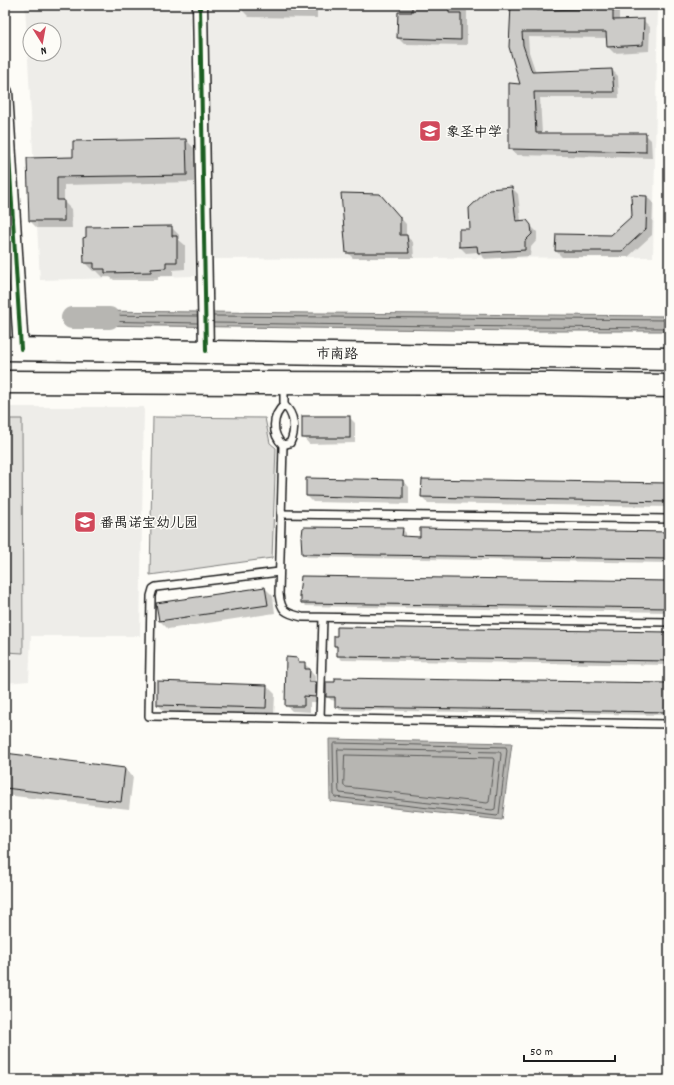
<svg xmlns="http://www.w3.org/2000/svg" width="674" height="1085" font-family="Dekko,'LXGW WenKai TC',sans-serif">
	<rect width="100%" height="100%" fill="#fdfcf7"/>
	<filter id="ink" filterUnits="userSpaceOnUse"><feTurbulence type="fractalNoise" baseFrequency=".025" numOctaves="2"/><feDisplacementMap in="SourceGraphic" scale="8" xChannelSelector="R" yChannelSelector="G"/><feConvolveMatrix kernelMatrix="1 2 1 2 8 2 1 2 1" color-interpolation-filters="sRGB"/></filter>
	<g filter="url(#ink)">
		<g fill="#eeede9" fill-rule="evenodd">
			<path d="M25 5H190L196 276 40 280ZM30 30H54V54H30Z"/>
			<polygon points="203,5 658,5 653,257 207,259"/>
			<polygon points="5,407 144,407 140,636 31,636 29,681 5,683"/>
		</g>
		<g fill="#e0dfdb" stroke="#7e7e7c">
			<polygon points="153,417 265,418 270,443 276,448 272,558 150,575"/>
			<polygon points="10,419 22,419 23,653 6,652 10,582 5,584 5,433 11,434"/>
		</g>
		<g fill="#b7b6b2" stroke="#797876">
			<polygon points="87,311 669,316 669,331 521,331 90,325 79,318"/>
			<polygon points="329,739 512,743 502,820 330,801"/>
		</g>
		<g fill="#0003">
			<polygon points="243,5 317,5 317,18 249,17 243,11"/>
			<polygon points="353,5 542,5 542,11 592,10 592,5 619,5 619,21 643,20 650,27 649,51 614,53 608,47 607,38 528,37 529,52 536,73 612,70 618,76 619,98 540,98 542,134 645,134 651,140 652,158 517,155 510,149 521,85 512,10 467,9 467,45 404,44 398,38 400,8"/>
			<polygon points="186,140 194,148 194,182 64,185 64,202 71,209 72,228 37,228 30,221 28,159 74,158 74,142"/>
			<polygon points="512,188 518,194 521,221 526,221 537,232 537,240 531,247 530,256 485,259 478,252 466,253 460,247 471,230"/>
			<polygon points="632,196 647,197 653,203 652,235 628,257 562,257 556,251 612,236 633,216"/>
			<polygon points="386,202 406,224 406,236 413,242 414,258 353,258 347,252"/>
			<polygon points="171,227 179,235 179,240 185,245 185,269 173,270 173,276 158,276 158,280 114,280 110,277 103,277 97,271 93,271 85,263"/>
			<polygon points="349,417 355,423 355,443 309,444 303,437"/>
			<polygon points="403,481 409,487 409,504 313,502 307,496"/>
			<polygon points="669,484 669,507 428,503 422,497"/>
			<polygon points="402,529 406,533 406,537 669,533 669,563 307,557 303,553"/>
			<polygon points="669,582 669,612 306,606 302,602 302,597 300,595"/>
			<polygon points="265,588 273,596 275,613 168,629 160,621"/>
			<polygon points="669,633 669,665 342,660 338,656 338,649 335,646"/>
			<polygon points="297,659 311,669 311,672 315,676 315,682 322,689 321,702 310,702 310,712 292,711 286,705"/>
			<polygon points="669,684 669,715 340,710 336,706 336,701 331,700 327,696"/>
			<polygon points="267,686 275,694 274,716 166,713 158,705"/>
			<polygon points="5,754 125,769 133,777 129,809 5,795"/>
		</g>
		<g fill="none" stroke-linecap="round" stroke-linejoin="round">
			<g stroke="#5a5a58" stroke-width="1">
				<polyline points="197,316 89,315 87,317 92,321 198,323"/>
				<polyline points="213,316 669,320"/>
				<polyline points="214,323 521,327 669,328"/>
				<polygon points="335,743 506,747 507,750 499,814 497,816 335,797 334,795 333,745"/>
				<polygon points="338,749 500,752 501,754 495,809 492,810 340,793 339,791"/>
				<polygon points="345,755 493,758 494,760 489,802 487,803 346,787 344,786"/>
			</g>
			<polyline stroke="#b7b6b2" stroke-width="22" points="72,318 109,318"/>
		</g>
		<g fill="#cccbc8" stroke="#1c1c1c">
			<polygon points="412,5 449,5 449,13 461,13 461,40 397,38 398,12 412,12"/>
			<polygon points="511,5 536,5 537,10 591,9 591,5 613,5 613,20 644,19 643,45 607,47 606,32 522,32 523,45 532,72 612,69 614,92 534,92 536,133 646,133 646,152 509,149 509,83 520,84 509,47"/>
			<polygon points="186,139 187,175 57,177 57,200 64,200 64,221 29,221 27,158 73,157 73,141"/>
			<polygon points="512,187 516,221 527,220 531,225 532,234 525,241 525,250 478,253 477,246 459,247 459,229 470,229 469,208 489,189"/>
			<polygon points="341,193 380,194 400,217 400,235 407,235 409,253 346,253"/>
			<polygon points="631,195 647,196 646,229 622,251 555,251 556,234 611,235 632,216"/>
			<polygon points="172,226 172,236 177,236 177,262 166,262 166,268 151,269 151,272 105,273 105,269 94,269 94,263 84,263 83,238 86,237 86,227"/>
			<rect x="302" y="416" width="48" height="22"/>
			<polygon points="306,478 403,480 403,498 306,496"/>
			<polygon points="422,479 669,483 669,502 421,497"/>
			<polygon points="303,527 403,528 402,536 420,537 420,528 669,532 669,559 302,554 301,536 302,536"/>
			<polygon points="301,576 669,581 669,608 301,603 301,596 299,596"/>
			<polygon points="265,587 268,605 159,621 156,603"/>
			<polygon points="337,627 669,632 669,661 337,656 337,646 334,646 334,636 337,636"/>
			<polygon points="286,657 298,658 298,662 305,662 305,669 310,669 309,682 316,682 316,697 304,696 304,706 285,706"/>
			<polygon points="335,678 669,683 669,712 335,707 335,697 326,697 326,682 335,682"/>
			<polygon points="157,681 267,685 266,708 157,705"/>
			<polygon points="5,753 125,768 121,802 5,788"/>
		</g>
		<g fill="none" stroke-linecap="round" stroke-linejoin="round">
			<g stroke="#1c1c1c" stroke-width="10">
				<g id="service">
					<path d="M284 405C295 414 296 431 290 443L283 445C271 434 272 416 284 405Z"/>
					<polyline points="284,405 284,386"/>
					<path d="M283 445 279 594C281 611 285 613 302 617L669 622"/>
					<polyline points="281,514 669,519"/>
					<polyline points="279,572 156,587 153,589 151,596 149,716 669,724"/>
					<polyline points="320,718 323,618"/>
				</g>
			</g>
			<g stroke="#1c1c1c" stroke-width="17">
				<g id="minor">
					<polyline points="200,5 206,351"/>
					<polyline points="5,92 21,349"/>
				</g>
			</g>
			<g stroke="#1c1c1c" stroke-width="25">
				<g id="trunk">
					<polyline points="5,349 669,359"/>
					<polyline points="5,382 551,384 669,386"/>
				</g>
			</g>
			<use href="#service" stroke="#fdfcf7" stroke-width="7"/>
			<use href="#minor" stroke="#fdfcf7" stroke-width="14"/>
			<use href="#trunk" stroke="#fdfcf7" stroke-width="22"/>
			<g stroke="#fdfcf7" stroke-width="6">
				<g id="cycleway">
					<polyline points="200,5 206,351"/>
					<polyline points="5,92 21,349"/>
				</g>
			</g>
			<use href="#cycleway" stroke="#1b5e20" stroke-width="4"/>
		</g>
	</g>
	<defs>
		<g id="school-square" transform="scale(1.15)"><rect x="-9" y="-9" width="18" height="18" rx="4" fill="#d1495b" stroke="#fdfcf7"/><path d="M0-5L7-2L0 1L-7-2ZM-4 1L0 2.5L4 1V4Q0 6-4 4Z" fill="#fff"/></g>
	</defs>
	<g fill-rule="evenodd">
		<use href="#school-square" x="430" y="131"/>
		<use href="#school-square" x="85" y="522"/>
	</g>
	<g text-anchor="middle" stroke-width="3" stroke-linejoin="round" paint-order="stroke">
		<g font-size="14" fill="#1c1c1c" stroke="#fdfcf7" text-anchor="start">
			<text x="446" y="136">象圣中学</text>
			<text x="100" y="527">番禺诺宝幼儿园</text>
		</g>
		<g font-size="14" fill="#1c1c1c" stroke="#fdfcf7">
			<text transform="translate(337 353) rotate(1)" y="5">市南路</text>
		</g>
	</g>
	<rect width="674" height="1085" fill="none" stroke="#fdfcf7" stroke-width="20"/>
	<rect x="10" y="10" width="654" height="1065" fill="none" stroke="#1c1c1c" stroke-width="1.5" filter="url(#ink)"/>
	<g transform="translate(42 42) rotate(169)"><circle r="19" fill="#fdfcf7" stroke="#a3a29f"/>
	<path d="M0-3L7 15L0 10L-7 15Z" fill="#d1495b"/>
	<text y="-6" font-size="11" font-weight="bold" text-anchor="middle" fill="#1c1c1c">N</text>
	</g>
	<path d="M524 1055v6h91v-6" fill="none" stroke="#1c1c1c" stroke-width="2"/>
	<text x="530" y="1055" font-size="12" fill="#1c1c1c" stroke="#fdfcf7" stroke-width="3" paint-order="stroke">50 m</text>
</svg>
